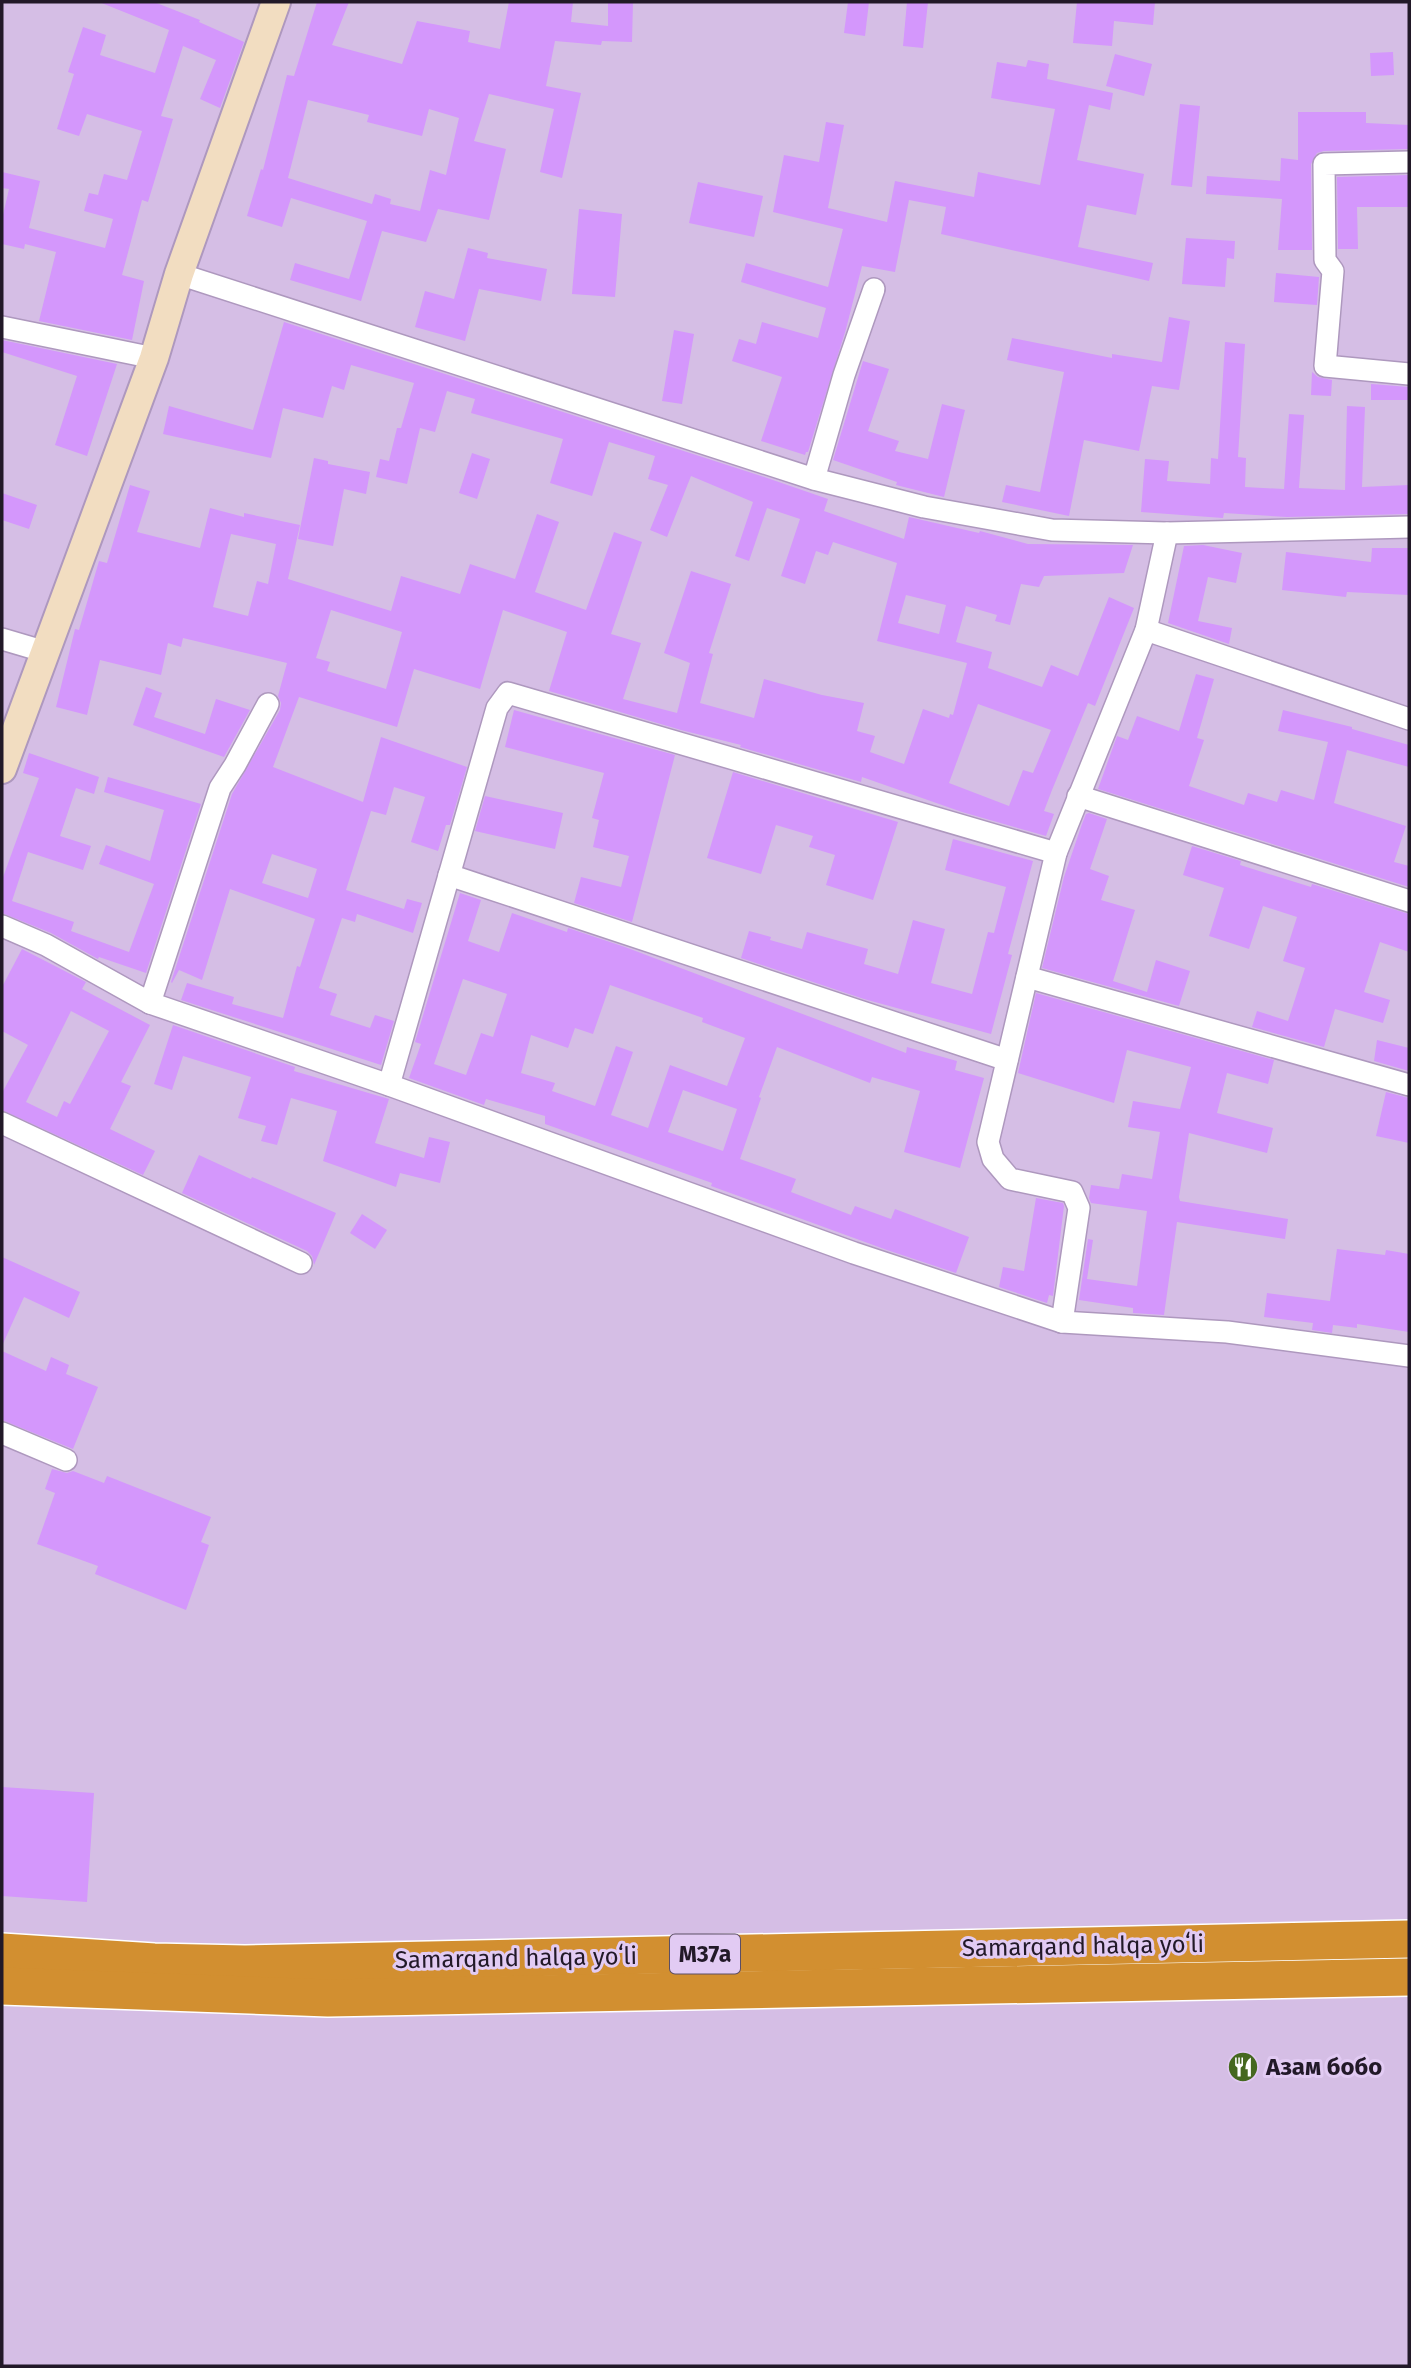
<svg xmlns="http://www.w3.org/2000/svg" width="1411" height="2368" font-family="'Fira Sans',sans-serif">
	<rect width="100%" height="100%" fill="#d5bee5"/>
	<g fill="#d497fc" fill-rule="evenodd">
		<polygon points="99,2 154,2 200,20 199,22 244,42 220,108 200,99 216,60 183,46 161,116 173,119 148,202 142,200 122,275 144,281 132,340 39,321 56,252 25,244 24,249 2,244 2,219 9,189 2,188 2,172 40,181 29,228 105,248 113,219 84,211 89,193 98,195 104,174 127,180 142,131 87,114 79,136 57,129 74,74 68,72 83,27 106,35 100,55 155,73 169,30"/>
		<path d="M317 2H349L332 45 402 64 417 21 470 31 468 42 500 49 509 2H573L571 22 608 26V2H633L632 42 602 41 601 45 555 41 546 86 581 93 562 178 540 172 554 109 489 94 474 141 506 149 489 220 438 209 426 242 382 231 361 301 290 280 295 263 349 279 367 221 291 198 282 227 247 216 261 169 263 170 287 75 294 76ZM308 100 369 115 367 122 422 136 429 109 459 118 446 175 430 170 420 211 390 204 391 199 375 194 372 204 288 178Z"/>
		<polygon points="848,2 869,2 865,36 844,33"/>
		<polygon points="907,2 928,2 923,48 903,46"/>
		<polygon points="1077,2 1155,2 1153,25 1114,21 1112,46 1073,43"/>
		<polygon points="1393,52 1394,75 1371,76 1370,53"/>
		<polygon points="1115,54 1152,64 1144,96 1106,86"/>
		<polygon points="1028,60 1049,64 1047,79 1113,93 1110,110 1089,105 1077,160 1144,174 1136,215 1087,205 1078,247 1153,263 1149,281 941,234 946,207 909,200 895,272 862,266 846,329 808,452 806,452 805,455 761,441 782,377 732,361 739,339 756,344 762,322 818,338 826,308 741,282 746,263 828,287 843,229 773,212 784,155 819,162 826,122 844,125 828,208 887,222 895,181 974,197 978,172 1040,185 1055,109 991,98 997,62 1026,67"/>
		<polygon points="1180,104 1200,106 1192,187 1171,185"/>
		<polygon points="1298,112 1366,112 1366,123 1409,125 1409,149 1324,151 1317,153 1311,164 1312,250 1278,250 1282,199 1206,194 1207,176 1280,181 1281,158 1298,160"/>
		<polygon points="1409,175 1409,207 1357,207 1358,249 1338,249 1337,177"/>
		<polygon points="698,182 763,196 754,237 689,223"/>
		<polygon points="579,209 622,214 615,297 572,294"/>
		<polygon points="1186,238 1235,241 1234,259 1227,258 1225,287 1182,284"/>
		<polygon points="468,248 488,253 487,258 547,269 541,301 479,289 465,341 415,327 425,291 454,299"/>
		<polygon points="1276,273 1319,277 1317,305 1274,302"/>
		<polygon points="1169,317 1190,321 1179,390 1152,386 1139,451 1084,440 1069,516 1002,502 1006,485 1040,492 1064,372 1007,360 1012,338 1112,358 1112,354 1162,362"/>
		<path d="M284 322 758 475 828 499 824 511 904 539 909 517 979 533 980 531 1028 544 1133 545 1124 573 1044 576 1039 587 1021 584 1010 625 995 621 997 615 966 606 956 642 992 652 988 668 1042 687 1051 665 1078 676 1109 597 1134 608 1095 706 1088 703 1052 790 1044 811 1054 814 1046 836 962 812 862 777 861 782 740 747 741 745 681 730 549 691 567 632 503 610 480 689 414 669 397 727 299 697 273 767 363 802 381 737 467 767 450 825H446L438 851 411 842 425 797 394 787 386 815 371 811 346 890 404 909 407 899 422 903 413 933 357 914 355 922 342 918 319 988 337 994 330 1015 370 1028 375 1015 394 1021 381 1065 181 1000 187 983 234 997 232 1004 283 1018 297 966 300 967 315 919 230 889 202 980 179 970 172 983 171 982 232 794 280 710 281 703 278 696 287 663 183 638 181 647 168 643 161 675 100 660 87 715 56 707 75 629 79 630 99 561 107 563 130 485 150 491 137 532 200 548 210 508 244 517V513L300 525 288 579 391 611 401 576 460 594 470 564 515 579 537 514 559 522 535 592 586 610 614 532 642 542 611 634 641 643 623 699 677 713 690 663 664 653 691 571 731 584 709 653 713 654 700 703 754 718 764 679 822 695 864 703 857 731 875 736 870 752 904 764 923 709 949 718 950 714 953 715 967 663 877 641 897 563 833 542 828 555 816 551 805 584 781 576 800 519 767 508 749 561 735 556 753 502 691 476 667 537 650 530 668 485 648 479 655 456 609 442 592 496 550 483 563 439 471 413 475 399 447 391 435 432 420 428 407 484 376 477 380 459 389 461 397 428H401L414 383 351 365 344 390 332 386 323 418 283 408 271 458 163 434 169 406 253 430ZM231 534 276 544 268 584 257 581 248 616 213 607ZM906 595 946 605 939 634 898 623ZM331 610 402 632 386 689 327 671 330 662 316 658ZM978 704 1051 730 1033 773 1023 770 1009 806 949 783ZM272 854 317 869 308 898 262 883Z"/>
		<polygon points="674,330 694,334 682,404 662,401"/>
		<polygon points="2,340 117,364 87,456 55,445 77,376 2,352"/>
		<polygon points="1225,342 1245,344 1238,457 1246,458 1245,487 1284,489 1289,414 1304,415 1299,488 1345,490 1347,406 1365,407 1362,487 1409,485 1409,514 1287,517 1224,513 1223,518 1141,512 1145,459 1169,461 1167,481 1210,484 1211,458 1218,459"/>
		<polygon points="863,361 889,369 868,431 899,441 895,451 928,459 942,404 965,410 944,497 896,485 897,482 833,460"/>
		<polygon points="1312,372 1318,377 1332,380 1331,396 1311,395"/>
		<polygon points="1371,384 1409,387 1409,400 1371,400"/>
		<polygon points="472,453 490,459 477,499 459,493"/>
		<polygon points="314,458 328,461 328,464 370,472 366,494 344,489 333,546 298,539"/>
		<polygon points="2,493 37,505 29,529 2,520"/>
		<polygon points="1203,545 1242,553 1236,583 1208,577 1198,621 1232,628 1229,644 1168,623 1184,546"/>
		<polygon points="1372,548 1409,548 1409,595 1347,592 1346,597 1282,590 1286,552 1371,562"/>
		<polygon points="1196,674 1214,679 1197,738 1204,740 1189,786 1244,805 1248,793 1277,802 1281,790 1314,800 1328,742 1278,731 1283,710 1352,727 1352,729 1409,745 1409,767 1347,750 1334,803 1406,826 1394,862 1409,866 1409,887 1098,789 1117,736 1128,740 1137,716 1179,731"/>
		<polygon points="146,687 162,693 154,717 205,734 216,699 250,710 224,757 133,725"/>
		<polygon points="514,710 675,755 632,922 574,903 581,877 621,887 629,856 593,847 599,820 592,818 604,773 505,747"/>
		<polygon points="29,753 99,777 94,794 76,788 60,836 91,846 83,870 28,852 12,901 74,922 71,931 129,952 154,884 99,864 106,845 150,861 164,810 104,792 108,777 201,804 146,973 99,957 98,959 51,933 2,913 2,880 39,778 23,773"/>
		<polygon points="733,772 898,822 873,900 826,885 835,855 809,847 813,836 776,825 761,874 707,858"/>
		<polygon points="485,796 563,813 555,849 475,831"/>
		<polygon points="1089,813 1107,819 1090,869 1109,876 1101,900 1135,910 1113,981 1147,992 1156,960 1190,971 1179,1006 1042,968 1064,877 1082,824 1086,814"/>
		<polygon points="953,839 1033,861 1008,954 1012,955 991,1034 864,999 741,958 749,931 771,937 770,940 802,949 807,932 868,949 864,964 898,974 913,920 945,929 931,983 972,994 988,932 994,933 1006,887 945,870"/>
		<polygon points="1192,846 1241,861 1240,865 1311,887 1312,884 1409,914 1409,952 1380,942 1364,992 1390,1000 1383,1023 1335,1009 1324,1047 1252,1027 1257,1011 1288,1021 1305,968 1283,961 1297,917 1263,906 1249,949 1209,936 1224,888 1183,875"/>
		<path d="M460 893 481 900 468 941 499 952 512 913 567 932 568 928 625 947 906 1053 907 1047 957 1061 955 1070 984 1078 960 1168 904 1152 920 1091 872 1077 870 1083 777 1047 759 1097 761 1098 740 1159 796 1179 791 1192 851 1215 855 1206 891 1219 895 1209 969 1237 956 1273 887 1250 711 1186 712 1183 545 1124V1116L486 1099 484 1105 409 1078 421 1044 415 1042ZM463 979 507 994 493 1037 481 1033 466 1075 434 1064ZM610 985 703 1018 702 1022 745 1038 727 1086 670 1065 648 1128 611 1115 633 1052 616 1046 595 1106 552 1091 555 1083 521 1073 531 1035 568 1048 575 1028 593 1034ZM683 1090 737 1109 723 1151 668 1132Z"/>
		<path d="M22 949 86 982 82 989 150 1025 121 1082 131 1086 110 1129 155 1151 143 1175 2 1110V1093L28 1045 2 1031V987ZM71 1011 109 1031 70 1104 64 1101 57 1117 26 1102Z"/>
		<polygon points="1036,993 1274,1060 1268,1084 1227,1073 1217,1113 1273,1128 1267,1153 1189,1133 1179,1197 1180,1201 1288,1219 1285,1239 1177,1222 1164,1315 1133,1313 1133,1308 1079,1300 1088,1239 1093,1240 1087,1279 1137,1286 1147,1211 1091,1203 1089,1198 1091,1185 1119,1189 1122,1174 1152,1179 1160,1132 1128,1127 1133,1101 1180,1109 1191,1067 1127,1050 1114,1103 1018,1073"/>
		<polygon points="173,1025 295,1067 294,1071 389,1099 375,1143 424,1158 429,1137 450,1142 440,1183 400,1173 396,1187 323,1161 337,1111 291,1098 277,1145 261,1141 266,1126 238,1118 251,1077 183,1056 172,1090 154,1084"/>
		<polygon points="1377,1040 1409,1048 1409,1071 1374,1061"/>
		<polygon points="1386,1092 1409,1098 1409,1143 1376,1136"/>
		<polygon points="199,1155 251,1179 252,1177 336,1213 314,1265 312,1256 307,1251 182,1193"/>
		<polygon points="1036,1198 1063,1203 1064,1206 1053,1296 1049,1295 1047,1303 999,1287 1003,1267 1024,1271"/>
		<polygon points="362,1214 387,1230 375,1249 350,1233"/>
		<polygon points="1337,1249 1385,1255 1386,1250 1409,1254 1409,1332 1357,1324 1357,1328 1333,1325 1332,1333 1312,1330 1313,1323 1264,1317 1267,1293 1330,1301"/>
		<polygon points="2,1257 80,1292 69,1318 24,1297 2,1346"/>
		<polygon points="2,1351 46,1371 51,1357 69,1365 66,1374 98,1387 73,1449 2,1420"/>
		<polygon points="52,1469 67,1473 73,1471 104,1483 107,1476 211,1517 201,1542 209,1545 186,1610 95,1574 98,1566 37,1544 55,1493 45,1489"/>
		<polygon points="2,1787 94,1793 87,1902 2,1896"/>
	</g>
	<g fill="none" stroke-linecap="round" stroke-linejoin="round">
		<g stroke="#ae98be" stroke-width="24">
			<g id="street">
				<polyline points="1409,162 1324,164 1325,260 1333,271 1325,366 1409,374"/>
				<polyline points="179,274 814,479 924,507 1052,530 1167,533 1409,527"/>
				<polyline points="2,327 154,358"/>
				<polyline points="814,479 844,375 874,289"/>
				<polyline points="1146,630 1409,719"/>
				<polyline points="2,639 46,652"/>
				<polyline points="1078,796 1409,901"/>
				<polyline points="449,875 1007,1060"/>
				<polyline points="2,926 46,945 150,1003 389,1085 854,1253 1062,1322 1227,1332 1409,1356"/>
				<polyline points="1027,977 1409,1085"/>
				<polyline points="150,1003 220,788 235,765 268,704"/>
				<polyline points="389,1085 497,708 508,693 1056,853"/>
				<polyline points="2,1123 301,1263"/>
				<polyline points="1062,1322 1079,1208 1072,1192 1010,1179 993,1159 988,1142 1056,853 1146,630 1167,533"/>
				<polyline points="2,1433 66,1460"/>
			</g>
		</g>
		<g stroke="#ae98be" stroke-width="32">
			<polyline id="secondary" points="2,769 154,358 179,274 276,2"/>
		</g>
		<g stroke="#fff" stroke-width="40">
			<g id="highway">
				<polyline points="2,1952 154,1962 245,1964 1409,1939"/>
				<polyline points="2,1986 328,1998 1409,1977"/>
			</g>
		</g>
		<use href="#street" stroke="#fff" stroke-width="21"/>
		<use href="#secondary" stroke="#f2ddc1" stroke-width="28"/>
		<use href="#highway" stroke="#d28f30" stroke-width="37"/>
	</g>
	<defs>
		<g id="restaurant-disc" transform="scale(1.575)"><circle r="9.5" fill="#45681f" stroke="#e2cbf3"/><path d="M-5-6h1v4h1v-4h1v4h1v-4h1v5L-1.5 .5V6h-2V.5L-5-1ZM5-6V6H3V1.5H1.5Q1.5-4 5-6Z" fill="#fff"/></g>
	</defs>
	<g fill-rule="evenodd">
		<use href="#restaurant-disc" x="1243" y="2067"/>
	</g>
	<g text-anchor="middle" stroke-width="6" stroke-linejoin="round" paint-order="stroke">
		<rect fill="#e2cbf3" stroke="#5c4e65" stroke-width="2" x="670" y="1934.5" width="70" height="39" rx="5"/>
		<g font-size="23" font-weight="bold" fill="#221928">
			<text x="705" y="1962">M37a</text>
		</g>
		<g font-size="24" fill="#221928" stroke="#e2cbf3">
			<text transform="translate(1083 1946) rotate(-1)" y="8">Samarqand halqa yoʻli</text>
			<text transform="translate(516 1958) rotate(-1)" y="8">Samarqand halqa yoʻli</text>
		</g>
		<g font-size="24" font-weight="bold" fill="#221928" stroke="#e2cbf3" text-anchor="start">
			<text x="1266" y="2075">Азам бобо</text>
		</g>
	</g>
	<rect width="1411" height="2368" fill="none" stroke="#221928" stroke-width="7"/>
</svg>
